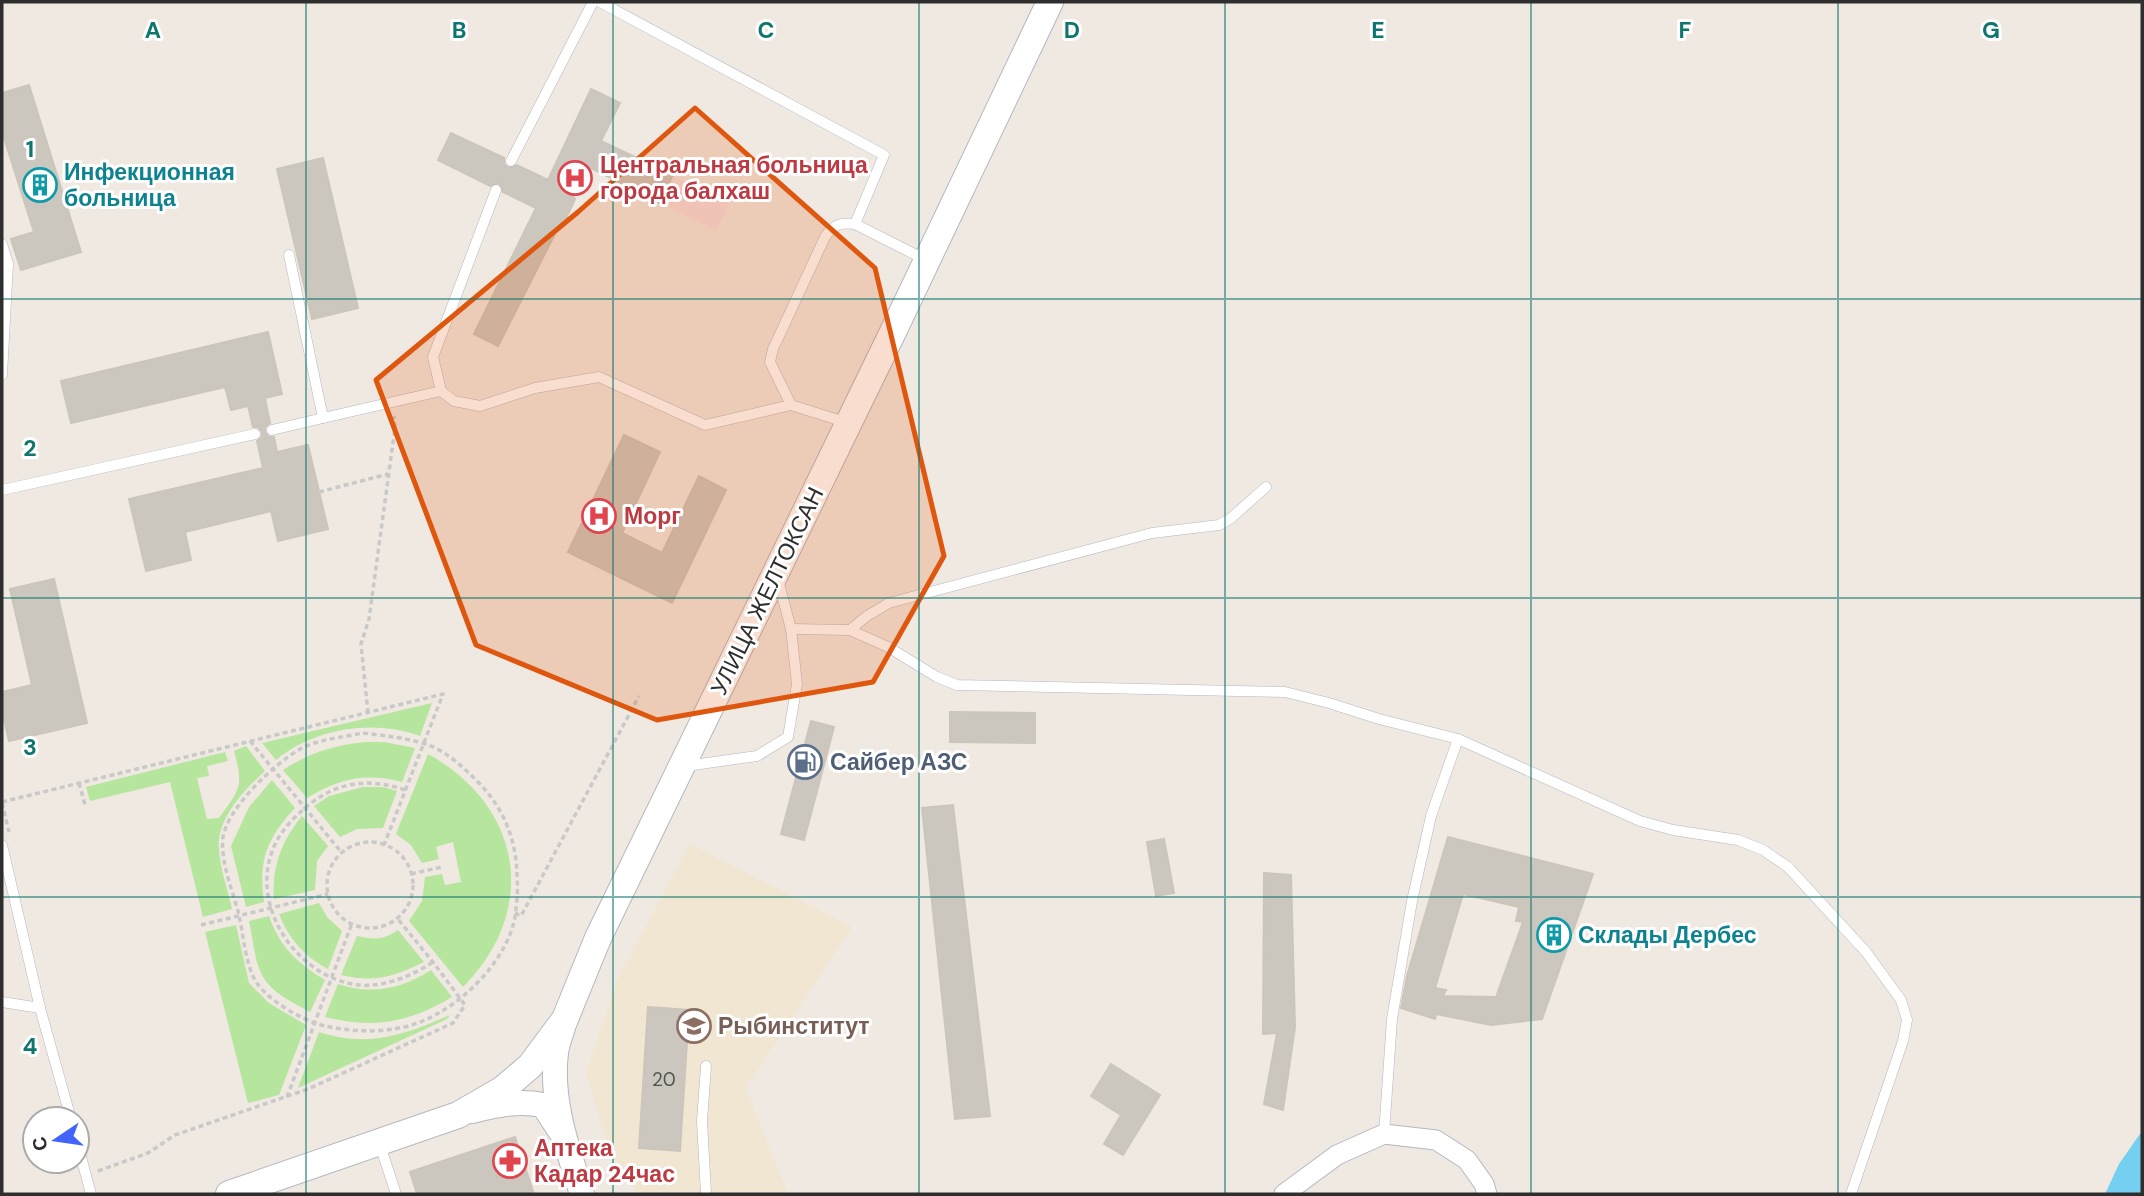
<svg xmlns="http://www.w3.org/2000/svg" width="2144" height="1196" font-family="'DM Sans',sans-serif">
	<rect width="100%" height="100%" fill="#efe9e1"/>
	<polygon fill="#f0e6d1" points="690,844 852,927 746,1088 788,1194 636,1194 631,1180 610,1154 586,1073 617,980"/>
	<polygon fill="#f5dfe0" points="673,176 729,203 717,231 660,203"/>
	<g fill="#b6e59e">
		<path d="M432 703 420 736C373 719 315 728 276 760L262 743Z"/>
		<path d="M365 742H384L415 748 402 782C366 772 338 779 307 798L283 770C309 753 334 745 365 742Z"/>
		<path d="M246 746 265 771C245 789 216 819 219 849 220 869 228 890 232 909L203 917 170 782 90 801 86 787 225 752 228 761 207 766 209 776 197 778 207 819 219 818C240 789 244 786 234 751Z"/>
		<path d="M428 754C522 806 540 909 463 987L409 921 422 901 425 877 442 874 445 885 461 882 453 842 436 847 439 859 422 863 411 845 396 834Z"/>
		<path d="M272 780 295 808C267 838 258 861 264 902L246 907 231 846 249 807Z"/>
		<polygon points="363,787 383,787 397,791 383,828 357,829 340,837 314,806 329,796"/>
		<path d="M302 816 328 846 317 861 315 890 274 899C272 866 281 842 302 816Z"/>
		<path d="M319 903 327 917 342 931 328 969C304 956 289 939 279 914Z"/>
		<path d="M269 916C280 947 297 963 325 980L310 1012C294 1003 271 993 262 975 254 960 253 938 249 921Z"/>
		<polygon points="236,925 249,983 269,1003 306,1025 279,1095 248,1103 205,932"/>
		<path d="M398 930 424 962C393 977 375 983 341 975L357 936C373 940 384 940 398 930Z"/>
		<path d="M431 970 452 997C409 1023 373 1029 325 1017L338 984C371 995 402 989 431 970Z"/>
		<path d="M450 1015 447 1019 298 1088 319 1032C369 1048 404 1035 450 1015Z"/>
	</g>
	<polygon fill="#75cff0" points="2142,1131 2142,1194 2105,1194 2119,1164"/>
	<g fill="#cbc7bf" stroke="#cbc5ba" stroke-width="2" fill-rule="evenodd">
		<polygon points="29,85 81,252 21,270 11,239 34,232 4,138 2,138 2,93"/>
		<polygon points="591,89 620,103 601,141 673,175 660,203 587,166 573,197 575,199 570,210 563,224 561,222 498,346 474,334 536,208 503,192 499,183 490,186 438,160 451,133 504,158 504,164 508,168 517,165 548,180"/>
		<polygon points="323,158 358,308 312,319 277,169"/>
		<polygon points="268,332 282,394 265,398 270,423 265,427 265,432 269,437 274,437 277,452 308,445 328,529 278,541 271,511 185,532 191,560 146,571 129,499 263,468 257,441 262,437 262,432 258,427 253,427 248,406 231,410 225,387 71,423 61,381"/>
		<polygon points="624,435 660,452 622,533 662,553 699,476 726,490 672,603 568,552"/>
		<polygon points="54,579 87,723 9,741 2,711 2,692 32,685 10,589"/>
		<polygon points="950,712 1035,713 1035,743 950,742"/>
		<polygon points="811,721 834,727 804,840 781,834"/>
		<polygon points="953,805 990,1116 955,1119 922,808"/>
		<path d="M1448 837 1593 874 1542 1019 1491 1025 1436 1014 1435 1019 1401 1008 1407 976ZM1463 894 1519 907 1516 921 1523 922 1496 997 1443 996 1446 990 1435 988Z"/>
		<polygon points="1164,839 1174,893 1156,896 1147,842"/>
		<polygon points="1264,873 1291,875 1295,1027 1283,1110 1264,1104 1277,1033 1263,1034"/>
		<polygon points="648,1007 689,1010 680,1151 639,1148"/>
		<polygon points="1111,1064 1160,1095 1123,1155 1104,1144 1121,1115 1091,1096"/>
		<polygon points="515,1137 534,1194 417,1194 410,1172"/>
	</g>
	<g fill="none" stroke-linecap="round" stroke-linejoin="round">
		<g stroke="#b4b7c1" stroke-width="11">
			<g id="service">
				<polyline points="600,2 884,155 855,224 926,260"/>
				<polyline points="511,161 593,2"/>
				<polyline points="496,190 433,357 441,391 454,401 480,406 535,388 599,377 705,425 791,405 848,423"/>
				<polyline points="2,244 8,264 2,375"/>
				<polyline points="289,255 323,418 441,391"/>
				<path d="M791 405 770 362 773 349 825 237C833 225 840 222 855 224"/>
				<polyline points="272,430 323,418"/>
				<polyline points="2,490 255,434"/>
				<polyline points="791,629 850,630 888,647 937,677 957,685 1285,692 1329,703 1379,719 1458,739 1640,821 1673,830 1738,840 1763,850 1788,867 1866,952 1901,1000 1907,1020 1903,1041 1851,1194"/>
				<polyline points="850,630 867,616 889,603 1152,533 1219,525 1230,519 1266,487"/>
				<polyline points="686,766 757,756 788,737 797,684 791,629 778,580"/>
				<polyline points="2,845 40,1008 71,1119"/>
				<polyline points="2,1002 40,1008"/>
				<polyline points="706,1066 702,1121 706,1194"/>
				<polyline points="1384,1134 1392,1019 1412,901 1431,816 1458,739"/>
				<polyline points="77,1142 91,1194"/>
				<polyline points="380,1145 396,1194"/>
			</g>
		</g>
		<g stroke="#b4b7c1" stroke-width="21">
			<polyline id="minor" points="1284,1194 1337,1155 1384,1134 1436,1140 1467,1160 1484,1184 1487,1194"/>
		</g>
		<g stroke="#b4b7c1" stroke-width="26">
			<g id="tertiary">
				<path d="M565 1021C562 1032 557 1043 556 1053 550 1101 568 1150 582 1194"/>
				<path d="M472 1111C497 1105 518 1100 543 1105L560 1131"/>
			</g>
		</g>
		<g stroke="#b4b7c1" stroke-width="28">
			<polyline id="secondary" points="229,1194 458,1115 503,1089 530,1066 565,1019 598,938 890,338 1050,2"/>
		</g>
		<g stroke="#c9c9c9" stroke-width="3.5" stroke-dasharray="5 3.5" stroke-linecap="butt">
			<polyline points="319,492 388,474"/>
			<polyline points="368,713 361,644 369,619 395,428 394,416"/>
			<path d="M363 733C387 736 409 738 431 746 448 753 464 768 477 781 503 807 516 838 517 875 518 890 517 907 514 922 502 970 447 1020 399 1028 375 1033 349 1031 325 1026 303 1021 262 998 253 976 245 958 243 934 239 915 233 891 220 862 223 837 228 807 276 762 302 748 320 739 344 737 363 733Z"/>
			<polyline points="250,741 342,853"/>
			<polyline points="79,783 85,805"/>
			<path d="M405 790C371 778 339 781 310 804 295 816 280 831 273 849 250 906 295 973 352 984 379 990 412 976 433 962"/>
			<polyline points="2,802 443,694 384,845"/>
			<polyline points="2,803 9,832"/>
			<circle cx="370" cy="885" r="43"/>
			<polyline points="411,874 442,867"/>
			<polyline points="515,913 521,916 639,696"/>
			<polyline points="201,925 328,894"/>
			<polyline points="287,1097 352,923"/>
			<polyline points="98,1171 148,1153 175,1135 308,1089 453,1023 465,1005 433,962 397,918"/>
		</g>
		<use href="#service" stroke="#fff" stroke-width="10"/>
		<use href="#minor" stroke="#fff" stroke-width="19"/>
		<use href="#tertiary" stroke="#fff" stroke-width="24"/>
		<use href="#secondary" stroke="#fff" stroke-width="26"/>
	</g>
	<path fill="#df570e" fill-opacity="0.2" stroke="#df570e" stroke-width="5" stroke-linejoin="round" d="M695 108 875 268 944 556 873 682 657 720 476 645 376 380 578 212Z"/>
	<path fill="none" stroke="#0f766e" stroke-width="2" stroke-opacity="0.55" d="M306 2V1194M613 2V1194M919 2V1194M1225 2V1194M1531 2V1194M1838 2V1194M2 299H2142M2 598H2142M2 897H2142"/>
	<defs>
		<g id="hospital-ring" transform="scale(1.75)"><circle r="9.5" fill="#fff" stroke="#e0444e" stroke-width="1.5"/><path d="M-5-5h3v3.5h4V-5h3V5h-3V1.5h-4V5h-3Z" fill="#e0444e"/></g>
		<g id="building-ring" transform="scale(1.75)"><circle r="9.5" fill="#fff" stroke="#0f9aa8" stroke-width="1.5"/><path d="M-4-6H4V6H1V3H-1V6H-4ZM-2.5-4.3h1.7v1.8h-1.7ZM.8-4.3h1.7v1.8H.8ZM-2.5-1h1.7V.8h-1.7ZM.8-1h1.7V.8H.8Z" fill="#0f9aa8"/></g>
		<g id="fuel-ring" transform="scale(1.75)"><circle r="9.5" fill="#fff" stroke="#5c6f8a" stroke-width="1.5"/><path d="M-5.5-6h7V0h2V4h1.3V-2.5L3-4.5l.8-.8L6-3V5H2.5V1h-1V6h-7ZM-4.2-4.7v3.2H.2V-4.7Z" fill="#5c6f8a"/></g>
		<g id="university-ring" transform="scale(1.75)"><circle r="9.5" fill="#fff" stroke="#8d6e63" stroke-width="1.5"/><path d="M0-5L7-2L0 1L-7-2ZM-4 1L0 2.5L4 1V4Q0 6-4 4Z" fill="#8d6e63"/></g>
		<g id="pharmacy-ring" transform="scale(1.75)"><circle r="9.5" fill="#fff" stroke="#e0444e" stroke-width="1.5"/><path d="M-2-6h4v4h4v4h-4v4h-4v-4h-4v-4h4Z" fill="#e0444e"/></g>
	</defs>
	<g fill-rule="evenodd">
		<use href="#hospital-ring" x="575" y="178"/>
		<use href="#building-ring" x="40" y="185"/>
		<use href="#hospital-ring" x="599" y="516"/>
		<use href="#fuel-ring" x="805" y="762"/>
		<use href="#building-ring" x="1554" y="935"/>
		<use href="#university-ring" x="694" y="1026"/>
		<use href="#pharmacy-ring" x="510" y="1161"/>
	</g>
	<g text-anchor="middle" stroke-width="6" stroke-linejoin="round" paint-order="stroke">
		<g font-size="19" fill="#555452">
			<text x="664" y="1086">20</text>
		</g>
		<g font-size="23" font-weight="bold" fill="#be3a42" stroke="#fff" text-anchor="start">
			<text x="600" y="173">Центральная больница<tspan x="600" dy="26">города балхаш</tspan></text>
			<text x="624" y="524">Морг</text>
			<text x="534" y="1156">Аптека<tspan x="534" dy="26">Кадар 24час</tspan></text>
		</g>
		<g font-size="23" font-weight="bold" fill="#0d838f" stroke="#fff" text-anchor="start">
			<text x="64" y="180">Инфекционная<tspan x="64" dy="26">больница</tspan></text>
			<text x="1578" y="943">Склады Дербес</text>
		</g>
		<g font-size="23" fill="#2e2e2e" stroke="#fff">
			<text transform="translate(767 591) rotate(-64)" y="8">УЛИЦА ЖЕЛТОКСАН</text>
		</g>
		<g font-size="23" font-weight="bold" fill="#4e5e75" stroke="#fff" text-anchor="start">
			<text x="830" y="770">Сайбер АЗС</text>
		</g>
		<g font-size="23" font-weight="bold" fill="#785e54" stroke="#fff" text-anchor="start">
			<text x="718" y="1034">Рыбинститут</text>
		</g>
	</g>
	<g font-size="23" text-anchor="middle" font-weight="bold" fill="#0f766e" stroke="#fff" stroke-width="6" stroke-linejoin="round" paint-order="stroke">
		<text x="153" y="38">A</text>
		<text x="459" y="38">B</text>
		<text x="766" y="38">C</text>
		<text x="1072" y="38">D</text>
		<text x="1378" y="38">E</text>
		<text x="1685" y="38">F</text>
		<text x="1991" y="38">G</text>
		<text x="30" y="157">1</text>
		<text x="30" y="456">2</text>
		<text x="30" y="755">3</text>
		<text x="30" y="1054">4</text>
	</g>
	<rect width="2144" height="1196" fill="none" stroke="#2e2e2e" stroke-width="7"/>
	<g transform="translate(56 1140) rotate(257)"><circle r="33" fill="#ffffff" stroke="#ababab" stroke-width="2"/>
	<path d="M0-5L12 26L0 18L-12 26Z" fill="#4264fb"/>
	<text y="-10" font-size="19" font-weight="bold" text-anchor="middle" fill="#2e2e2e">С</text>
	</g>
</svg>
